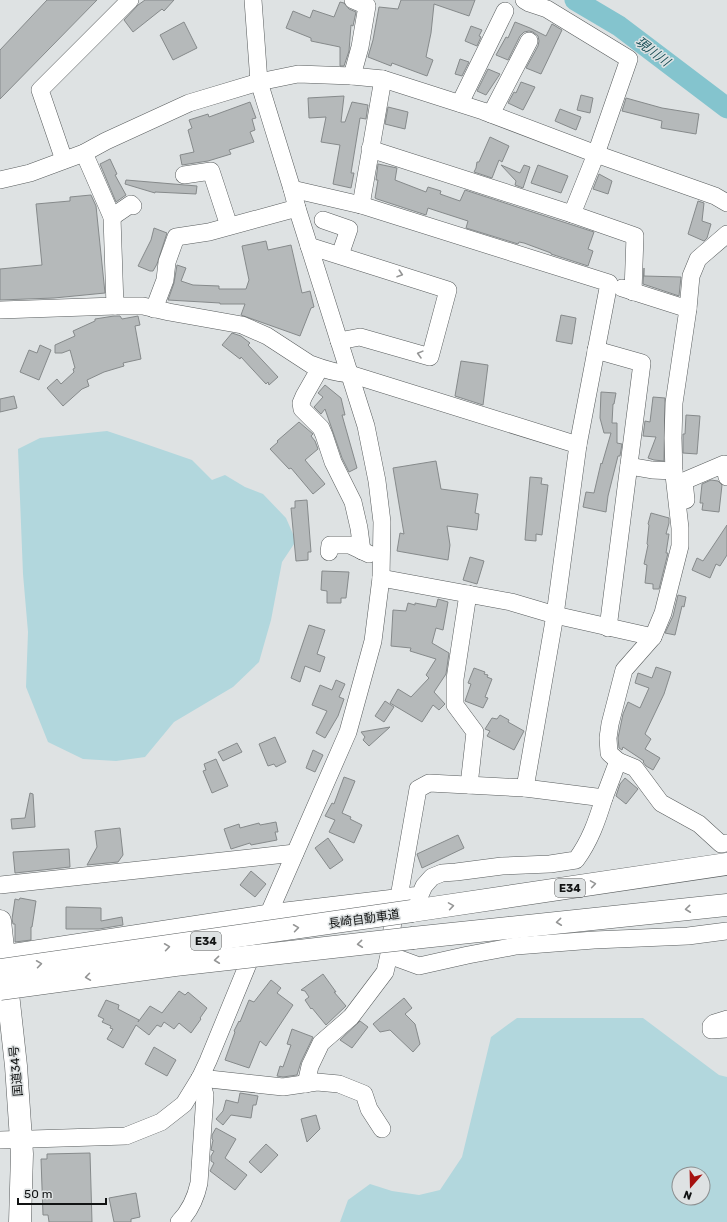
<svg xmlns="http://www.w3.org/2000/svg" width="727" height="1222" font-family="Rubik,'Noto Sans JP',sans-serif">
	<rect width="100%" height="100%" fill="#dee2e3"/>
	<g fill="#b2d7dd" fill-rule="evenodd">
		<polygon points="107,431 137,441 192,460 212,480 225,475 245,487 263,494 286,518 296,541 282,562 271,620 259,662 233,687 174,722 145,757 116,761 83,759 48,742 26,687 28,632 23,574 18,449 40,438"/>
		<path d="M517 1018H643L719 1075 727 1077V1222H340L348 1200 370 1184 392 1191 419 1195 440 1190 462 1157 491 1037ZM679 1174H703V1198H679Z"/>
	</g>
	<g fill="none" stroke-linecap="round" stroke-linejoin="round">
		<polyline stroke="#84c4ce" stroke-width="21" points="575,0 619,26 727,108"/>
	</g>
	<g fill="#b5b9ba" stroke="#868a8b">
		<polygon points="47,0 97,0 0,99 0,50"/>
		<polygon points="145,0 174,0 164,11 162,9 133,32 124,20 138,5"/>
		<polygon points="401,0 475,0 469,16 434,4 431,33 426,57 433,60 427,76 392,63 391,66 368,57 373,40 379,7 398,9"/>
		<polygon points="340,2 344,3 349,9 356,12 353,26 351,25 349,51 344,66 340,66 340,47 311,41 311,38 286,28 293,11 310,18 313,10 334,17"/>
		<polygon points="184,22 197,48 173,60 160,35"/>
		<polygon points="515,22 530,28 546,36 552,24 562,30 541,74 526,68 538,46 539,41 538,36 533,32 529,31 524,32 520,36 508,60 496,55 506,37 508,38"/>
		<polygon points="471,26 482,30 479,36 481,37 477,46 465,41"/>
		<polygon points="460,59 469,62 462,76 455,74"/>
		<polygon points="488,69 500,74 486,95 477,91"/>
		<polygon points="521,82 535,87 523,110 508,103 514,92 516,93"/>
		<polygon points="581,95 593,98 590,113 577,110"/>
		<polygon points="344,96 341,122 345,122 352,102 368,105 366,119 360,118 351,173 354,173 351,188 333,184 340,145 321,142 326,117 309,118 308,98"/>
		<polygon points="626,98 662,108 699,114 696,134 661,128 662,121 622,111"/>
		<polygon points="250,102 256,118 252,119 255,130 250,132 254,142 229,150 231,154 208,161 182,165 180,155 194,152 188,130 192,128 189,120 208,114 209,117"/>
		<polygon points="388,107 408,112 405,129 385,124"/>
		<polygon points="560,109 581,117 576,130 555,121"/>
		<polygon points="490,137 509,146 502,162 499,160 492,178 474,172 476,168 477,162 479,162"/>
		<polygon points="110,159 117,174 115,175 126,195 116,202 100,164"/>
		<polygon points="378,164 397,168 395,180 426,192 428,187 441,191 440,194 460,201 465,190 594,232 588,249 593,251 588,266 551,254 551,253 524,243 519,242 518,244 466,228 468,221 434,210 428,208 426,215 377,199 375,198 378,180 376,180"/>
		<polygon points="501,165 520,173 524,165 530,167 523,188 515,185 516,181"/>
		<polygon points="538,165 568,176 561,193 531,183"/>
		<polygon points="599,174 612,181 608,194 593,189"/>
		<polygon points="126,180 197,186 196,194 155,192 155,193 125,184"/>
		<polygon points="91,195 96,206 105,293 54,298 0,300 0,269 42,265 36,204 70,201 70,197"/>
		<polygon points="698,201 704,203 702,221 711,224 707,238 704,241 688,234"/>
		<polygon points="154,228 167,233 157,264 153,271 150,271 138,266 151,240"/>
		<polygon points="266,241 268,250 291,245 302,293 310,291 314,307 311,308 300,336 241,315 245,304 220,304 220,303 168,300 174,283 177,265 186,268 181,281 193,285 219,286 219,289 246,289 249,280 242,246"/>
		<polygon points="644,268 644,276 681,277 679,296 643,284"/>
		<polygon points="561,315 576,318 572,344 556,341"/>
		<polygon points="114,316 120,316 122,319 138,316 140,325 135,326 141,359 123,363 124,366 104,372 87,380 89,386 82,389 63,406 47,388 57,379 61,384 74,372 73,369 75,368 70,350 62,353 55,353 55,345 75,336 73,331 95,321 95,319"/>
		<polygon points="232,333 241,336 250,343 248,345 278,377 269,385 268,382 266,384 241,357 240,359 222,345"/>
		<polygon points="40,345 51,350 39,380 20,372 29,350 37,353"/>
		<polygon points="461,361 488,365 483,405 455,396"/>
		<polygon points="325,385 341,398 345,415 342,415 357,468 349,472 342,458 325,409 321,414 314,407 323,397 318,393"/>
		<polygon points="601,392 616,393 614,404 613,404 612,423 617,423 617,443 622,444 620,456 618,456 608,496 606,512 583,507 586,492 594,493 601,463 602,464 611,433 604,433 600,418"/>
		<polygon points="14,396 17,408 0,412 0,399"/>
		<polygon points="653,397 665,398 664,461 654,460 648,458 656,437 643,436 645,421 650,422"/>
		<polygon points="686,415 700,416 697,454 683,453 683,434 685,434"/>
		<polygon points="299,422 313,434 311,436 315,441 318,449 305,460 325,484 313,494 291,468 289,469 270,449 278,442 277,441"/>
		<polygon points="436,461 441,489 478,494 475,513 479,514 477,530 447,526 450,545 448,560 397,551 400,533 404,534 393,468"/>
		<polygon points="530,477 542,478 541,484 548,485 542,535 536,534 536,541 525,540"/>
		<polygon points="711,480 718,481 722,485 719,512 702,510 703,503 700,503 702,484"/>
		<polygon points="307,500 311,552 308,552 308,560 296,561 291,508 295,508 295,501"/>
		<polygon points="651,513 669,518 669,523 666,534 669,534 666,553 668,553 659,589 653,589 653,584 645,583 647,565 644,564 648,545 647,544 649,525 648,524"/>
		<polygon points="727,525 727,555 720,566 716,564 710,578 692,570 697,558 703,561"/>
		<polygon points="470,557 484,561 477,584 463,580"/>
		<polygon points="322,571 349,572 346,598 341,598 341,603 327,603 327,591 321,590"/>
		<polygon points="678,595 686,597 684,607 682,606 675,635 665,633 673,616"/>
		<polygon points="438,599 448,602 443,630 436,628 432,643 449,653 446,674 434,692 445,704 439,710 433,705 422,722 390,703 398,689 411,697 429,678 426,675 436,659 410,651 411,648 391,646 393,610 406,611 408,603 415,605 415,603 436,607"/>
		<polygon points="309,625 325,630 317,654 325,657 320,672 305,666 300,682 291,678"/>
		<polygon points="656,667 671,672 664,694 645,734 651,739 645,749 660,758 653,770 646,766 643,762 644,761 623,747 622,750 619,748 618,738 623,714 628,702 640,708 649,688 635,683 638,673 652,678"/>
		<polygon points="474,668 485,672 484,674 488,675 487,677 492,679 485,697 488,698 483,708 465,701 471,684 468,683"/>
		<polygon points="336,680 345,684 339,697 344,699 338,716 325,738 316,733 327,711 312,705 320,685 332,690"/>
		<polygon points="385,701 394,707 384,722 375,716"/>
		<polygon points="500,715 509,720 508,722 524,731 514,750 487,736 490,731 485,729 492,718 497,719"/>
		<polygon points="390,727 369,746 363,740 365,737 361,732"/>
		<polygon points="275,737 286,762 276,767 274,764 268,766 259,744"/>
		<polygon points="237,743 242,752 223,761 218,752"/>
		<polygon points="313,750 323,755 315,772 306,768"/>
		<polygon points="216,759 228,786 212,793 203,771 206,770 204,764"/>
		<polygon points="344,777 355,781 342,813 351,817 350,819 362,825 354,843 329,832 335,820 325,816 332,803 334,804"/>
		<polygon points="625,778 638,789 626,804 616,796 620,784"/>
		<polygon points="30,793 33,794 35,827 12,829 11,819 25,818"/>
		<polygon points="276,822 278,832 275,832 277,840 251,845 250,843 231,849 224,829 239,824 240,828 259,823 260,825"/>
		<polygon points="120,828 123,855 118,862 87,865 97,847 95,831"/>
		<polygon points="458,835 464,848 422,868 417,854"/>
		<polygon points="328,838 343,860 330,869 315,848"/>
		<polygon points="69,849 70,867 15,873 13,852"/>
		<polygon points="251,871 266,884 255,897 240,885"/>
		<polygon points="20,898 36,901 32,927 31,927 31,940 15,942 15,924 13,924 12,919 15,899 19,900"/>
		<polygon points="66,907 101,908 101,921 122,917 123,925 99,929 66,929"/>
		<polygon points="323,974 336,992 334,992 346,1006 326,1025 312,1008 311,1009 305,1000 309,997 305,991 301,990"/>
		<polygon points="271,980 281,988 277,993 293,1005 266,1046 260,1041 249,1068 225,1060 235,1032 234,1031 239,1021 240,1022 249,1000 254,1002"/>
		<polygon points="179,991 185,995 188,992 207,1008 200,1018 201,1019 191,1033 179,1023 174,1029 164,1022 161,1027 157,1025 149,1035 136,1025 123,1048 107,1039 113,1029 110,1028 111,1026 102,1022 104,1019 98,1016 106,1000 119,1005 118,1009 139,1020 138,1022 150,1006 162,1013"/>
		<polygon points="404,998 412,1008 405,1014 415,1024 420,1044 413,1052 390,1030 380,1032 373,1024"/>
		<polygon points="360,1021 368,1027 352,1048 340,1040"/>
		<polygon points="292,1029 313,1037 301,1062 297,1075 283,1077 277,1076 280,1066 283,1067 291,1045 287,1044"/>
		<polygon points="154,1047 176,1060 167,1076 145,1064"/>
		<polygon points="240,1093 258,1096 256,1105 253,1105 251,1118 231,1115 223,1125 216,1119 223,1111 226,1100 238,1103"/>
		<polygon points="316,1115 320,1129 307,1142 301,1119"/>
		<polygon points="216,1128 236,1139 225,1158 247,1175 235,1190 210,1171 214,1163 211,1161 211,1156 214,1151 211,1150 213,1140 212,1139 212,1135"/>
		<polygon points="266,1144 278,1155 261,1173 249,1162"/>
		<polygon points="90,1153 92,1222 49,1222 48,1215 43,1215 41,1159 47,1159 47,1154"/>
		<polygon points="136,1193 140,1217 131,1219 131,1222 114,1222 109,1198"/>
	</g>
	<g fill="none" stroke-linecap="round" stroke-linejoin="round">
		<g stroke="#585c5d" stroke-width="18">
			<g id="minor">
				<polyline points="352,76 360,47 367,6 353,0"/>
				<polyline points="460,103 505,11"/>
				<polyline points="491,114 529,41"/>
				<polyline points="370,149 572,214 596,154 629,59 547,9 529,3 524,0"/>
				<polyline points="64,160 40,90 130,0"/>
				<polyline points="184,175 211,171 229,226"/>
				<polyline points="0,180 30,173 84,153 106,141 189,103 259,82 298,74 352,76 383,79 483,111 596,154 715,196 727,203"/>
				<polyline points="292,189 361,205 609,283 578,445 555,615 525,788"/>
				<polyline points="361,205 383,79"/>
				<polyline points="572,214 635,236 633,292"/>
				<polyline points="112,217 131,204 133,206"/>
				<polyline points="323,220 349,229 340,255"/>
				<polyline points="309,246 448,290 430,357 360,337 339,341"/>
				<polyline points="622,288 688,309"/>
				<path d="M115 306H143L169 312 242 325 267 336 310 364C323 369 336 373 350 374L578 445"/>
				<polyline points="154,309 165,280 167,262 176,237 209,232 297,208"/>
				<polyline points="0,310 115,306 112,217 84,153"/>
				<polyline points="596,350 642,363 608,628"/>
				<polyline points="320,368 304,396 301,403 302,409 321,428 324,435 333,462 353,502 359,528 362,551"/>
				<polyline points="629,466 652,470 674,471"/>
				<polyline points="686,500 684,481 724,464 727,477"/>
				<polyline points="329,552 330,545 350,545 369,554"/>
				<polyline points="381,578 511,602 555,615 653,637 663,613 680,546 680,528 674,475 673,438 674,403 688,309 691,276 698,259 727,234"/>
				<polyline points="468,594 455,679 455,705 475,732 469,785"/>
				<polyline points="618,761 609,753 608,738 610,724 624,670 653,637"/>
				<polyline points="0,885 295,853"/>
				<polyline points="399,897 418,789 429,783 525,788 604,798 618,761 635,768 661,803 699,824 721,844 727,843"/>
				<polyline points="395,903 389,955 419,966 468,955 516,946 594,940 688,936 727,931"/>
				<path d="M3 954 269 913 420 895 424 886 432 877 442 873 456 872 502 866 550 864 576 860C590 841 597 821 604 798"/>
				<polyline points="727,1019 714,1023 711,1026 711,1030 727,1029"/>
				<polyline points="200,1078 283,1087 317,1082 339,1084 364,1094 369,1109 382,1129"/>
				<polyline points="306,1084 310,1066 321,1043 351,1017 385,972 389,955"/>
				<polyline points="0,1140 126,1136 161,1122 184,1104 200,1078 208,1061 269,913 348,732 373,641 381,578 382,522 377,481 366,426 297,208 292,189 259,82 253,0"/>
				<path d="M179 1222C190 1211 196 1197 199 1183L205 1095 200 1078"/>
			</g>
		</g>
		<g stroke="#585c5d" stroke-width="23">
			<g id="highway">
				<polyline points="412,911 727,864"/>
				<polyline points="0,921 16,1066 22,1154 20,1222"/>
				<polyline points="413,938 727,905"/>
			</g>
		</g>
		<use href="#minor" stroke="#fff" stroke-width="17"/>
		<use href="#highway" stroke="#fff" stroke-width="22"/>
		<g stroke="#585c5d" stroke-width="23" stroke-linecap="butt">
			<g id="highway-bridge">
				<polyline points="0,970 412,911"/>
				<polyline points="0,989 175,965 413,938"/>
			</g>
		</g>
		<use href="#highway-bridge" stroke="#fff" stroke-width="22"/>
	</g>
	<defs><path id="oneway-chevron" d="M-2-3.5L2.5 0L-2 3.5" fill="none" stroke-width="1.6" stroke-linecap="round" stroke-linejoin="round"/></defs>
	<g stroke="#949595">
		<use href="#oneway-chevron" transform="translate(400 274) rotate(18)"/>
		<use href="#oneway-chevron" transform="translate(420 354) rotate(-165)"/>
		<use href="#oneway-chevron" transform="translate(593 884) rotate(-9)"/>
		<use href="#oneway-chevron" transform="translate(451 906) rotate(-9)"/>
		<use href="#oneway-chevron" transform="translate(688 909) rotate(174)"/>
		<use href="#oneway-chevron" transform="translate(559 922) rotate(174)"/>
		<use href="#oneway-chevron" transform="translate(296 928) rotate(-8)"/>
		<use href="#oneway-chevron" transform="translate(360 944) rotate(174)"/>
		<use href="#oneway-chevron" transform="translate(167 947) rotate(-8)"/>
		<use href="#oneway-chevron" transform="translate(217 960) rotate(174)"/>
		<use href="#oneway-chevron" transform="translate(39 964) rotate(-8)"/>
		<use href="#oneway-chevron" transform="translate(88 977) rotate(172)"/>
	</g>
	<g text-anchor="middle" stroke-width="3" stroke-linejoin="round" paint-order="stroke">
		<g fill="#dee2e3" stroke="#4e5151" stroke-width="1">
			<rect x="555" y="879" width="30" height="18" rx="3"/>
			<rect x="191" y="932" width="30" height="18" rx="3"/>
		</g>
		<g font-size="11" font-weight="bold" fill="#111313">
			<text x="570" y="892">E34</text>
			<text x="206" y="945">E34</text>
		</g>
		<g font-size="12" fill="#111313" stroke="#dee2e3">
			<text transform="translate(364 919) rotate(-8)" y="4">長崎自動車道</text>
			<text transform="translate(16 1071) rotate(-95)" y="4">国道34号</text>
		</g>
		<g font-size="13" font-style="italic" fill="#164d55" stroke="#dee2e3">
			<text transform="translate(653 51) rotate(37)" y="5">現川川</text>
		</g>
	</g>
	<g transform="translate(691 1186) rotate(200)"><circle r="19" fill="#dee2e3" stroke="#8c8f90"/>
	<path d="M0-3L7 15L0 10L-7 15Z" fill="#a6110f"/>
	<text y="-6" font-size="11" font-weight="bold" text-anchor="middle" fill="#111313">N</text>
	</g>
	<path d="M18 1198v6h88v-6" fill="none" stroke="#111313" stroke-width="2"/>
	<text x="24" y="1198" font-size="12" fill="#111313" stroke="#dee2e3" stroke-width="3" paint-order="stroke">50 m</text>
</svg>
